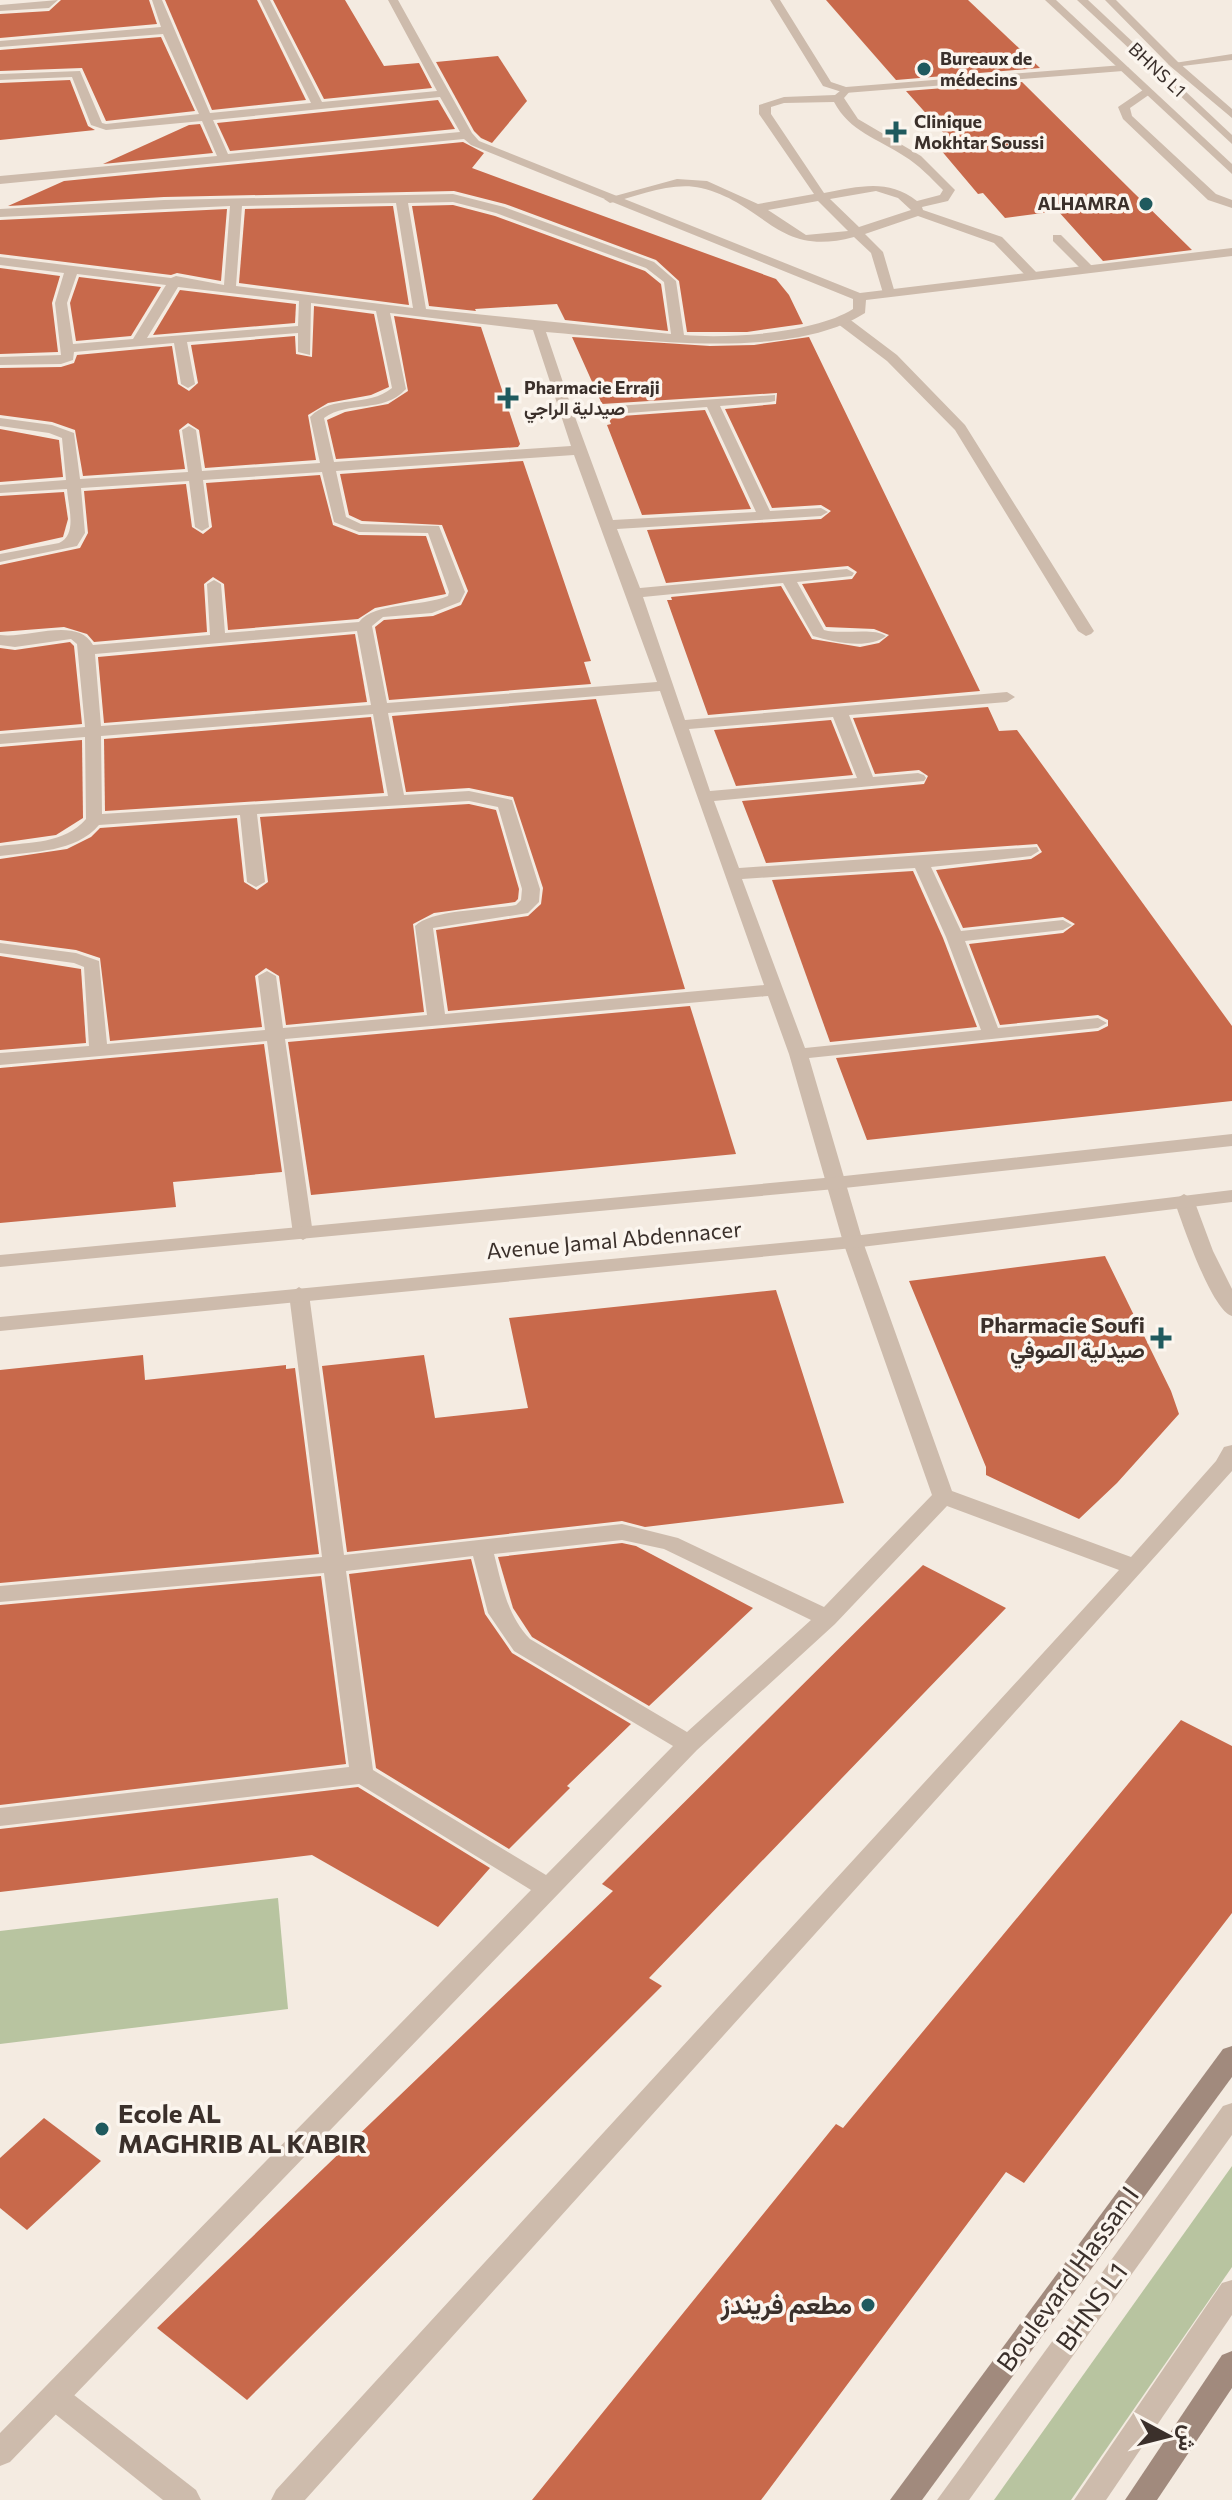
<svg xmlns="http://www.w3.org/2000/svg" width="1232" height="2500" font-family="Commissioner,Vazirmatn,sans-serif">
	<rect width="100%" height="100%" fill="#f4ebe1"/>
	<g fill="#b8c4a0">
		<polygon points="278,1898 288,2009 0,2044 0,1931"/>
		<polygon points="1232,2166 1232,2267 1071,2500 994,2500"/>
	</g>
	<g fill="#c8694b">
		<polygon points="61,0 149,0 157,24 0,38 0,14 49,11"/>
		<polygon points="165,0 257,0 306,100 212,110"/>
		<polygon points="273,0 345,0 384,66 419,63 432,88 324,99"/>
		<polygon points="826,0 968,0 1040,68 896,80"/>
		<polygon points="161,37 195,111 106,121 82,68 0,71 0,50"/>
		<polygon points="498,56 527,101 492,143 481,138 474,131 436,62"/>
		<polygon points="70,80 88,126 95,130 0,140 0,83"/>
		<polygon points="1022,82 1134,193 1192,250 1103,261 1058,211 1005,218 983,193 978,194 940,149 956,147 906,91"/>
		<polygon points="438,100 455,129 230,151 217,123"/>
		<polygon points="200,124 213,153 103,164 189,125"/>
		<polygon points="463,142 484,153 472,168 776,279 789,295 803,324 747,332 687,332 679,281 656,260 505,204 454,191 164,197 8,206 64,181"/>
		<polygon points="453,205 495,216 645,271 661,284 668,331 565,320 557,304 475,309 476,311 429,306 412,206"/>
		<polygon points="393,206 409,305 239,283 245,209"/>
		<polygon points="227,209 221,281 177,273 171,275 0,254 0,220"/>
		<polygon points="0,268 60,276 52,303 58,352 0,354"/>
		<polygon points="79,277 161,287 131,336 76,341 70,303"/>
		<polygon points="180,290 296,304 295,323 153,335"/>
		<polygon points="314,306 374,314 389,387 371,395 328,403 308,415 316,460 205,468 199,430 188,423 179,430 185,469 83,476 75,430 52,422 0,415 0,368 61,367 74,363 77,355 172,346 178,384 189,391 198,383 191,345 295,336 296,354 312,357"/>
		<polygon points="394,316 481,327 520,444 518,447 336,459 327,420 345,412 388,404 408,391"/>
		<polygon points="572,337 710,346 754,345 809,337 980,691 708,715 667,600 672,600 671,597 781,586 812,639 860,647 879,643 889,635 874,629 826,627 802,584 852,579 857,572 848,566 666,583 647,530 821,519 831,511 821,505 772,508 725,409 776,404 777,393 602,404"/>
		<polygon points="705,410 751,509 642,515 607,425 611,424 608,417"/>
		<polygon points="0,429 59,440 63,477 0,482"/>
		<polygon points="523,461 591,661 584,662 591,684 389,700 375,627 384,620 433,616 461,605 468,591 442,525 362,521 349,515 340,474"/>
		<polygon points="320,475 333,525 359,535 426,536 446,594 375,608 358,619 228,630 224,584 213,577 204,584 207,632 94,642 87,634 64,627 0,632 0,565 80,548 88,533 84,491 186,484 192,527 203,534 212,527 206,483"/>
		<polygon points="64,492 68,519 63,537 0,551 0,496"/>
		<polygon points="355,634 367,702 104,723 98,657"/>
		<polygon points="70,642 74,646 82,724 0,731 0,648 15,650"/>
		<polygon points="596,699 685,989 448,1011 436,930 528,916 541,904 543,888 513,797 469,788 406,792 392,716"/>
		<polygon points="988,707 999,731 1017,730 1232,1026 1232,1101 867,1140 836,1058 1098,1031 1108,1026 1108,1020 1098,1015 1000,1025 969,944 1063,933 1075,924 1063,917 963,928 936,870 1031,859 1042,852 1037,844 766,863 742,801 924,784 928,776 919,770 875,774 853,718"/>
		<polygon points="371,717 384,793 105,811 104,739"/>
		<polygon points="831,720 853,775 736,786 714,730"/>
		<polygon points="82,740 83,818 56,835 0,843 0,747"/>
		<polygon points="469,804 496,810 519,889 518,899 515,902 434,913 413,924 424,1012 286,1025 279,976 266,968 255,976 262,1027 110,1041 100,958 76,950 0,940 0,859 67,849 91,837 100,828 237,818 244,882 257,890 268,882 260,817"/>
		<polygon points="913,871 943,938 977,1027 830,1042 772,880"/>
		<polygon points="0,956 81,969 86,1043 0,1050"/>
		<polygon points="690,1006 736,1154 311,1195 288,1042"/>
		<polygon points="264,1044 282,1172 173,1182 176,1207 0,1223 0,1068"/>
		<polygon points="1105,1256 1171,1391 1179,1414 1117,1483 1079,1519 986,1475 986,1467 909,1281"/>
		<polygon points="776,1290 844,1503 645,1527 622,1521 347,1552 322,1366 424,1355 435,1418 528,1408 509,1318"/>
		<polygon points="143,1355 145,1380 286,1365 286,1369 295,1368 319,1554 0,1583 0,1370"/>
		<polygon points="622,1543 636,1546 753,1608 649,1706 532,1637 513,1608 498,1557"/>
		<polygon points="471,1559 485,1614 512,1653 631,1724 567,1786 570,1788 509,1849 376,1768 349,1574"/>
		<polygon points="923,1565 1006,1608 649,1978 662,1986 247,2400 157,2328 613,1891 602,1884"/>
		<polygon points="321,1576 346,1764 0,1805 0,1605"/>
		<polygon points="1181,1720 1232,1746 1232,1913 1024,2183 1006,2172 761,2500 532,2500 836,2124 843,2128"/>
		<polygon points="358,1787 490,1868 438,1927 312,1855 0,1892 0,1829"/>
		<polygon points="44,2118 101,2161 27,2230 0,2208 0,2158"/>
	</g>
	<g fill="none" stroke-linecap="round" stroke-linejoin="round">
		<g fill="#cdbbac" fill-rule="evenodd">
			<polygon points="1077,0 1088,0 1232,135 1232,144"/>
			<path d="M845 87 851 90 844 98 858 119 921 156 955 190 948 201 922 207 923 210 1002 237 1037 273V279H1029L994 243 918 216 865 234 883 252 895 293 889 297 883 293 871 253 854 237C776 258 767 204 701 188 673 181 637 196 610 203L604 199 677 179 707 181 758 204 814 194 759 114V105L784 97 835 95ZM834 102C850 132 877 138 904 156 919 165 931 178 943 190L940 195 917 201C887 178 859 187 824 193L771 114V107L784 103ZM876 191 898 198 911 210 859 227 830 199ZM818 201 848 231 806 235 768 210Z"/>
			<polygon points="1143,90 1153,92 1130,108 1132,116 1216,194 1232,200 1232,208 1208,200 1123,119 1118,107"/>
			<polygon points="1053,235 1061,235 1092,266 1092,272 1084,272 1053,241"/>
			<polygon points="838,318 848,318 897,355 965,425 1094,631 1091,634 1086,636 1078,631 955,430 887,361 838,324"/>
			<polygon points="1232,2103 1232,2135 969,2500 937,2500 1223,2106"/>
			<polygon points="1232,2280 1232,2315 1106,2500 1074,2500 1222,2283"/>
			<polygon points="55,2384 65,2388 196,2490 201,2500 163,2500 45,2406 41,2397 45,2388"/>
		</g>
		<g fill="#cdbbac" fill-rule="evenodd">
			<polygon points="58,0 49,8 0,11 0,5"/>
			<path d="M152 0H162L210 113 311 103 260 0H270L322 102 437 91 388 0H398L472 133 479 141 860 293 1232 248V256L866 300 865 313C789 362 634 339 546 332L572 409 775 395V401L770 402 720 406 770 511 821 508 828 512 821 516 617 529 640 588 847 569 854 573 852 576 797 582 824 630C842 635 874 627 886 636 868 650 833 642 813 636L783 583 643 597 685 720 1007 692 1015 697 1007 702 849 715 873 777 918 773 924 775 926 778 924 781 714 801 739 868 1037 847 1039 851 1031 856 931 867 961 931 1063 920 1072 925 1063 930 965 941 998 1028 1098 1018 1107 1023 1098 1028 809 1058 863 1242 952 1491 1131 1557 1216 1461 1224 1447 1232 1445V1471L305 2500H271L276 2490 1119 1570 947 1506 835 1624 697 1750 10 2462 0 2466V2433L531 1890 359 1784 0 1826V1808L349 1767 324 1573 0 1602V1586L322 1557 289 1294 299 1287 309 1294 344 1555 622 1524 678 1538 824 1607 932 1495 843 1242 789 1054 768 996 285 1039 313 1234 303 1240 293 1234 267 1041 0 1065V1053L89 1046 84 967 74 963 0 953V943L76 953 99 961 107 1044 265 1030 258 976 267 971 276 976 283 1028 427 1015 415 926C432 909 491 910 516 905L521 900 522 889 498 807 469 801 257 814 265 882 256 887 247 882 240 815 99 825C75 853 34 851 0 856V846C30 842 64 844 86 819L85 737 0 744V734L85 727 77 644 71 639 15 647 0 645V635C28 639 77 616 93 645L210 635 207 584 214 580 221 584 225 633 359 622C375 602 421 607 448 596L449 592 428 533 359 532 334 522 322 472 203 480 209 527 202 531 195 527 189 481 81 488 85 533 77 546 0 562V554L59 543C78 535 68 506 67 489L0 493V485L66 480 62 438 49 433 0 426V418L52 425 74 433 80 479 188 472 182 430 189 426 196 430 202 471 320 463 310 417C332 394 368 408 392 388L376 311 311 303 310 355 298 352V333L187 342 195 384 188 388 181 384 174 343 74 352 73 360 61 364 0 365V357L61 355 55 303 64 273 0 265V257L171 278 176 276 224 285 230 206 0 217V209L164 200 453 194 504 207 654 262 676 281 684 335C730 339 815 333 853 309V299L471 145 464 139 0 184V176L217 156 202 121 106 130 91 125 72 77 0 80V74L80 71 102 123 106 124 199 114 163 34 0 47V41L161 27ZM440 97 460 132 228 154 213 120ZM453 202 496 213 646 268 664 282 671 334 426 309 408 203ZM396 203 413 308 236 286 242 206ZM77 274 166 285 133 339 73 344 67 303ZM178 287 299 301 298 326 147 338ZM390 313 533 330 571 446 334 462 324 418C349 400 383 414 406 389ZM707 407 756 512 613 520 575 417ZM574 455 657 682 387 703 372 626 383 617 432 613 460 602 465 592 439 526 361 524 346 517 336 471ZM357 631 371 705 101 726 95 654ZM660 691 764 985 445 1014 433 928 528 913 539 902 540 889 512 800 469 791 404 795 388 713ZM373 714 388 796 102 814 101 736ZM833 717 857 778 710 791 689 729ZM915 868 946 937 981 1030 805 1048 742 879ZM622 1540 664 1549 811 1620 687 1732 530 1639C507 1615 502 1585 494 1554ZM473 1556 488 1613 514 1651 673 1746 546 1875 373 1770 346 1571Z"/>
			<polygon points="770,0 780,0 831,82 846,87 1123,65 1129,68 1123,71 845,93 823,86"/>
			<polygon points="1232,54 1232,60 1174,67 1168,64"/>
			<path d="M1184 1194 1194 1200 1213 1251 1232 1289V1316C1211 1310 1182 1222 1174 1200Z"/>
		</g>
		<g fill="#cdbbac" fill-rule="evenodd">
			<polygon points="1045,0 1056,0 1232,164 1232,174"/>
			<polygon points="1105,0 1116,0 1178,62 1232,109 1232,118 1170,66"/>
			<polygon points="1232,1134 1232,1146 835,1189 0,1267 0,1255 835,1177"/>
			<polygon points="1232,1190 1232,1202 853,1248 0,1331 0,1317 853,1236"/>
		</g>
		<g fill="#a18a7d" fill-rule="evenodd">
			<polygon points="1232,2046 1232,2077 922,2500 890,2500 1223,2049"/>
			<polygon points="1232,2351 1232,2388 1157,2500 1125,2500 1222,2355"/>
		</g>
	</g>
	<g fill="#1f5a5e" stroke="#fbf5ee" stroke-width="3">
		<circle cx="924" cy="69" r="8"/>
		<path d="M892 120h8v8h8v8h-8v8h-8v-8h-8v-8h8z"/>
		<circle cx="1146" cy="204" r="8"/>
		<path d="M504 386h8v8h8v8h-8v8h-8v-8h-8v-8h8z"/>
		<path d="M1157 1326h8v8h8v8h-8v8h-8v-8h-8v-8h8z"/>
		<circle cx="102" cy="2129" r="8"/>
		<circle cx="868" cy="2305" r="8"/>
	</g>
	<g text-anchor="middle" stroke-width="7" stroke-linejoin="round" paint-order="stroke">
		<g font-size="18" font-weight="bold" fill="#3b302b" stroke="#fbf5ee" text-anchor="start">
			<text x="940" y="65">Bureaux de<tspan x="940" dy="21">médecins</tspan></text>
			<text x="914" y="128">Clinique<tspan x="914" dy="21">Mokhtar Soussi</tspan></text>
			<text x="1130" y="210" text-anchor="end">ALHAMRA</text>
			<text x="524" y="394">Pharmacie Erraji<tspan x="524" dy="21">صيدلية الراجي</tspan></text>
		</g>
		<g font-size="18" fill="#3b302b" stroke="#fbf5ee">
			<text transform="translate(1157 70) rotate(43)" y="6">BHNS L1</text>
		</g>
		<g font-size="22" fill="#3b302b" stroke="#fbf5ee">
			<text transform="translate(614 1240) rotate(-5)" y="8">Avenue Jamal Abdennacer</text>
		</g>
		<g font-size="22" font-weight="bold" fill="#3b302b" stroke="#fbf5ee" text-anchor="end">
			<text x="1145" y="1333">Pharmacie Soufi<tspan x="1145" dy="25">صيدلية الصوفي</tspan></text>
		</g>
		<g font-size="26" font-weight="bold" fill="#3b302b" stroke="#fbf5ee" text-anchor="start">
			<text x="118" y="2123">Ecole AL<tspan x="118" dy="30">MAGHRIB AL KABIR</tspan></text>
			<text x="852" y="2314" text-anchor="end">مطعم فريندز</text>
		</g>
		<g font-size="26" fill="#3b302b" stroke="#fbf5ee">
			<text transform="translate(1068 2279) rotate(-54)" y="9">Boulevard Hassan I</text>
			<text transform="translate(1092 2307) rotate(-54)" y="9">BHNS L1</text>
		</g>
	</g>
	<g transform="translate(1168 2436) rotate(97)" stroke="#fbf5ee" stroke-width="6" paint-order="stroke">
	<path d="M0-6L14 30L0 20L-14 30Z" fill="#3b302b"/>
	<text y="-12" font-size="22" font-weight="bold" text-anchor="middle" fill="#3b302b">ش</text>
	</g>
</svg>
